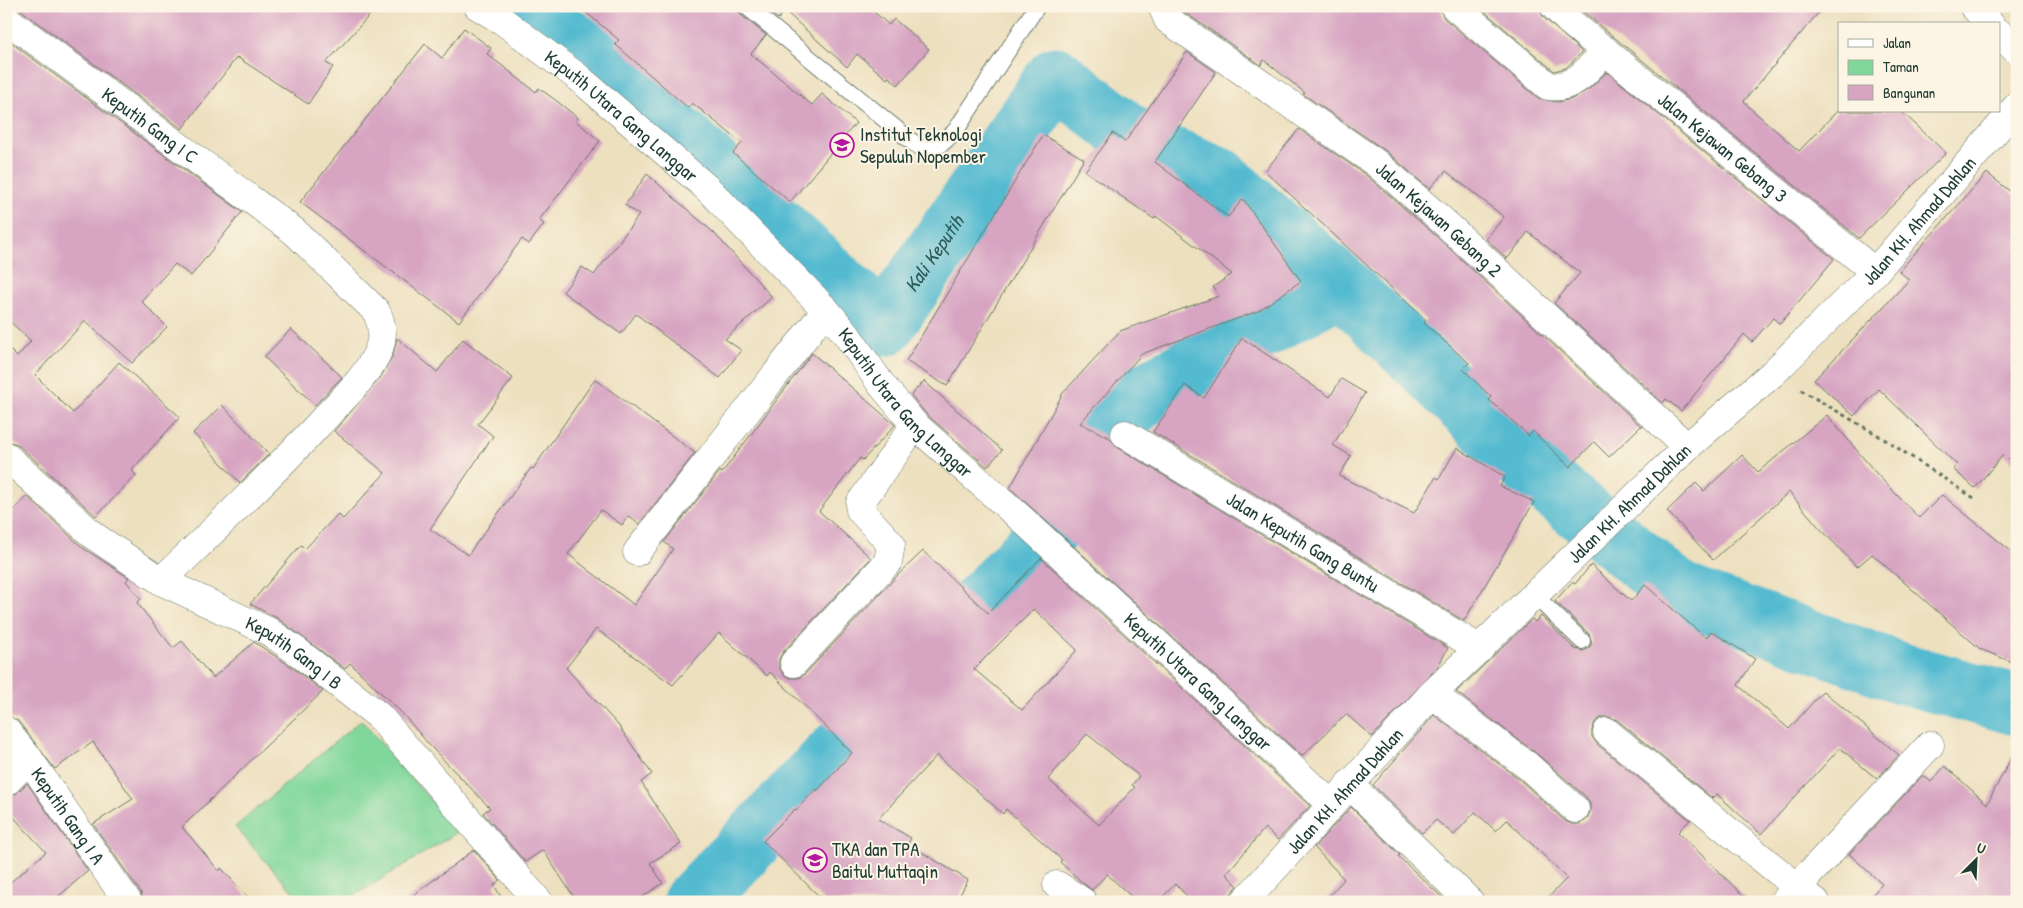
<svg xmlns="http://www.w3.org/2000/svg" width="2023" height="908" font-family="'Patrick Hand',sans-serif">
	<rect width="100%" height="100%" fill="#fcf5e5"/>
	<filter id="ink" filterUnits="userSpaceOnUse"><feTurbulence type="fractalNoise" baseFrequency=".02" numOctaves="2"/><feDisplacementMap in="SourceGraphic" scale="10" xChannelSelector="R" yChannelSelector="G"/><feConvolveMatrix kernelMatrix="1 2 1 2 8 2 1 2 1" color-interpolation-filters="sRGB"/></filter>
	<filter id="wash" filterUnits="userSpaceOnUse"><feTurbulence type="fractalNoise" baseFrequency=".0096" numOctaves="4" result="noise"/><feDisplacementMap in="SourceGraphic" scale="20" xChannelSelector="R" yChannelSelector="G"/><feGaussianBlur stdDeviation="1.12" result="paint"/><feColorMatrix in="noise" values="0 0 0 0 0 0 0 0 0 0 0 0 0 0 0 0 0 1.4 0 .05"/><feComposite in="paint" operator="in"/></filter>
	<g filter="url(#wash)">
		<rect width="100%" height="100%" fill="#ede0bf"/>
		<polygon fill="#80d79b" stroke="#508a68" points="361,720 458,832 344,902 302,902 235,827"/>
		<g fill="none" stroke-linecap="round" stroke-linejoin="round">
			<g stroke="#52bad0" stroke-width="61">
				<path id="s1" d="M524 6 582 49 635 94 884 326 1056 77 1144 146 1217 176 1341 285"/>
				<polyline points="693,902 1025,557 1070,505 1107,429 1147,392 1341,285 1537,475 1680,593 1901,673 2017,705"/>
			</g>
		</g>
		<g id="blocks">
			<g fill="#d7a4c2" fill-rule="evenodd">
				<polygon points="24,6 378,6 326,63 333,67 308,104 237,57 182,129 21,10"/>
				<polygon points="578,6 736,6 740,14 766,35 751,54 812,105 822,94 856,123 790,202 733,153 742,143 692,103 688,108 615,44 619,40"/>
				<polygon points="762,6 867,6 889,25 894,19 929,49 898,85 889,77 887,79 857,54 847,67 785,11 778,19"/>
				<polygon points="1179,6 1439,6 1444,18 1538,98 1557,102 1572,99 1589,89 1607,72 1834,259 1780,324 1773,318 1752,342 1744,334 1681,411 1666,399 1663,403 1554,303 1580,273 1528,232 1507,259 1486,239 1504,217 1446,171 1429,189 1386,151 1303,94 1305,93 1264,60 1261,65 1181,10"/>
				<polygon points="1478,6 1539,6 1543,17 1582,52 1566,68 1554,71"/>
				<polygon points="1576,6 1824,6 1744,101 1749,107 1799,151 1837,111 1901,111 1946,153 1859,238"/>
				<polygon points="464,28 491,48 487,54 536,92 539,88 558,102 578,118 576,121 600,141 539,220 544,224 529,244 522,239 459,322 300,202 425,44 442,58"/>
				<polygon points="6,39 242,212 191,276 175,264 141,301 167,327 132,363 85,321 35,375 73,413 119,362 180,417 132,470 136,475 96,516 17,444 6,441 6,346 17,357 31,341 6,318"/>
				<polygon points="1187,52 1216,72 1155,162 1228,217 1243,199 1301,281 1258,311 1139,355 1140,356 1080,423 1110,438 1117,447 1448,648 1437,668 1372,737 1346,714 1302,756 1010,488 1063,393 1120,331 1219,296 1213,287 1232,274 1156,216 1154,219 1085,171 1113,133 1125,142"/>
				<polygon points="1299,129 1366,175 1435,235 1641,426 1609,457 1594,442 1570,467 1533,431 1529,436 1489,400 1491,397 1463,369 1469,363 1424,323 1426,320 1265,171"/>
				<polygon points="1043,135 1084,159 947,386 906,361"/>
				<polygon points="1987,173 2017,197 2017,467 2004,454 1975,488 1953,469 1957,465 1879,389 1854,416 1814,380 1909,280 1899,271"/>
				<polygon points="647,174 714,233 772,297 725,339 741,350 720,378 636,314 621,334 563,292 582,267 594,275 639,215 625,205"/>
				<polygon points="291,329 342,377 315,405 264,357"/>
				<path d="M397 338 437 372 463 339 513 378 478 424 493 436 430 529 468 555 531 468 533 469 595 379 695 453 639 524 628 516 622 525 601 510 568 554 634 605 673 549 664 542 720 471 722 473 812 353 895 425 863 460 860 458 819 511 871 558 783 652 779 659V667L784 675 790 678H798L805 674 898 575 923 551 988 613 1041 558 1310 806 1278 840 1265 828 1226 874 1238 886 1223 902H1193L1175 884 1158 902H1137L1107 874 1092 890 1084 884 1060 862 1062 860 1006 809 1003 814 937 755 878 819 911 838 908 844 968 880 956 902H825L763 841 795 809 796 810 816 789 817 791 852 753 770 672 767 676 719 633 673 685 596 629 566 668 618 725 652 774 641 782 681 844 650 863 663 883 635 902H577L543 850 525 862 483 813 490 808 433 749 400 711 350 663 345 669 277 618 250 604 301 545 305 549 338 514 343 519 385 473 334 431 380 378 393 355ZM1034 609 1077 650 1022 710 974 669ZM1087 734 1139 776 1132 785 1135 787 1099 825 1048 779Z"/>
				<polygon points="1242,338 1330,397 1341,379 1365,393 1333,445 1351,456 1339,476 1414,513 1436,477 1439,479 1457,448 1505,477 1500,486 1534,502 1464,621 1153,432 1185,385 1204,398"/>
				<polygon points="924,381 1002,450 987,467 926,414 911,395"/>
				<polygon points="222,405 269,454 240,483 193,433"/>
				<polygon points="1827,415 1876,473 1919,518 1942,495 2017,556 2017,664 1980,649 1872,554 1857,567 1817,525 1789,492 1713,560 1667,511 1696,483 1704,491 1742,455 1758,472"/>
				<polygon points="27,496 83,548 129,578 126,581 141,599 137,603 173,648 182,641 213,678 254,642 289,665 323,691 182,827 219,871 221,868 252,902 143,902 141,893 93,824 133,799 93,742 55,769 18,721 6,716 6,518"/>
				<polygon points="1591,565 1631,601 1645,585 1706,638 1711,631 1755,659 1738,685 1789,729 1823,691 1899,755 1877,779 1840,748 1761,834 1717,794 1712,798 1617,720 1609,717 1602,717 1595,722 1592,730 1592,737 1597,744 1690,820 1678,832 1750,902 1544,902 1567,878 1507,820 1496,831 1475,812 1454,835 1436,820 1422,833 1373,785 1434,715 1518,778 1565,821 1572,824 1579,824 1586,820 1590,812 1590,804 1586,797 1537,754 1456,692 1532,619 1535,622 1541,616 1575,649 1584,651 1589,648 1592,643 1589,634 1555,601 1572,582 1575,584"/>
				<polygon points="2017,747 2017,902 1866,902 1882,884 1849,854 1923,775 1931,782 1945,766 1987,804"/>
				<polygon points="27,783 88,871 52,902 6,902 6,886 46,852 6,809 6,797 17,793"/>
				<polygon points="1351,807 1400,855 1398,856 1447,902 1324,902 1344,879 1314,847"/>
				<polygon points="474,850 500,880 494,885 504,902 404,902"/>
			</g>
		</g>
	</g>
	<g filter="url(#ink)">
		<use href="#blocks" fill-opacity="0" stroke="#677665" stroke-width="1"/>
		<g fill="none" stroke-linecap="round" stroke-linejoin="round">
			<g stroke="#677665" stroke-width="18">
				<g id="lane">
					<path d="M746 6 916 145C934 156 944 142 956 130L1037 6"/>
					<polyline points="1534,595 1582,641"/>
				</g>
			</g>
			<g stroke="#677665" stroke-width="29">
				<g id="street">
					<path id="s2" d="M478 6 503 21 579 78 707 188 826 310 847 335 881 384 915 425 1024 521 1331 804"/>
					<path id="s3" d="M1162 6 1168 20 1376 163 1445 223 1687 447"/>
					<path d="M1454 6 1548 86C1575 90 1588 69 1605 50"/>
					<path id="s4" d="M1554 6 1570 22 1875 272"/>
					<polyline points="1973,6 1990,24"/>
					<path id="s5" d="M6 19 295 232 376 311C385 328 383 345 373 361 359 385 336 405 318 425 268 479 214 530 161 581"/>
					<polyline points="1999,33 2017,51"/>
					<path id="s6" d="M1125 434 1480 649"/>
					<path id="s7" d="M6 456 94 536 161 581 268 631 298 652 379 716 539 902"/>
					<polyline points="637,552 826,310"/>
					<polyline points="794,663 888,562 891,544 860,510 860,503 915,425"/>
					<polyline points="1432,694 1528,766 1575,809"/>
					<path id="s8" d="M6 731 29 759 128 902"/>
					<polyline points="1607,732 1797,887 1930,745"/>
					<polyline points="6,782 29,759"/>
					<polyline points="1349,784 1470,902"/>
					<polyline points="1057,885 1083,902"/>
					<polyline points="1784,902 1797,887 1816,902"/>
				</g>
			</g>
			<g stroke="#677665" stroke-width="29">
				<g id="secondary">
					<path id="s9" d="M1244 902 1432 694 1687 447 1773 373 1875 272 2017 106"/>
				</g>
			</g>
			<polyline stroke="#677665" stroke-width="3" stroke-dasharray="4 4" stroke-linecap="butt" points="1801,390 1881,437 1977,500"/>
			<use href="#lane" stroke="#fff" stroke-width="16"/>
			<use href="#street" stroke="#fff" stroke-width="28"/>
			<use href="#secondary" stroke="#fff" stroke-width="28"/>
		</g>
	</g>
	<defs>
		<g id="university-ring" transform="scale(1.25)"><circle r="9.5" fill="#fcf5e5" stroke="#b5179e" stroke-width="1.5"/><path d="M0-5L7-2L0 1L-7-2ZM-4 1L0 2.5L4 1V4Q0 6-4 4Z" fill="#b5179e"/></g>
		<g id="school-ring" transform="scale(1.25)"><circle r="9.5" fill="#fcf5e5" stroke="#b5179e" stroke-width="1.5"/><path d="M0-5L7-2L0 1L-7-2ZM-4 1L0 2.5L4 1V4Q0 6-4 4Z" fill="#b5179e"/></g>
	</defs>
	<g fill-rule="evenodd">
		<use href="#university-ring" x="842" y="145"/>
		<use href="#school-ring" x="815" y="860"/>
	</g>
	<g text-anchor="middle" stroke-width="4" stroke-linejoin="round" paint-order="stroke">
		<g font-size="19" fill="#1f3d34" stroke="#fcf5e5">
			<text dy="7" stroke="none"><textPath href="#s2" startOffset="181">Keputih Utara Gang Langgar</textPath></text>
			<text dy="7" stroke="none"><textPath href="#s5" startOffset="179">Keputih Gang I C</textPath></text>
			<text dy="7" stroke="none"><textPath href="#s4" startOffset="220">Jalan Kejawan Gebang 3</textPath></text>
			<text dy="7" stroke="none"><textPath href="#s3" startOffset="352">Jalan Kejawan Gebang 2</textPath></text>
			<text dy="7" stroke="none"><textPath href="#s9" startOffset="960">Jalan KH. Ahmad Dahlan</textPath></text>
			<text dy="7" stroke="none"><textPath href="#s2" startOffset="586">Keputih Utara Gang Langgar</textPath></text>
			<text dy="7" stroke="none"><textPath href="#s9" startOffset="555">Jalan KH. Ahmad Dahlan</textPath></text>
			<text dy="7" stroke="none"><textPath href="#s6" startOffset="208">Jalan Keputih Gang Buntu</textPath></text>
			<text dy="7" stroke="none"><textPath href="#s7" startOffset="351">Keputih Gang I B</textPath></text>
			<text dy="7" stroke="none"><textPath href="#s2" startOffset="991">Keputih Utara Gang Langgar</textPath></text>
			<text dy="7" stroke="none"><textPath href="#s9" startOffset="150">Jalan KH. Ahmad Dahlan</textPath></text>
			<text dy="7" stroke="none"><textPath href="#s8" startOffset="105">Keputih Gang I A</textPath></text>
		</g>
		<g font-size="19" fill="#1f3d34" stroke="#fcf5e5" text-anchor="start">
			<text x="860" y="141">Institut Teknologi<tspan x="860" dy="22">Sepuluh Nopember</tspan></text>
			<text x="832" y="856">TKA dan TPA<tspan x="832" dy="22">Baitul Muttaqin</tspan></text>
		</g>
		<g font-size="20" font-style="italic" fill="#2c5c5b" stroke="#fcf5e5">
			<text dy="7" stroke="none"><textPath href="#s1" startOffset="570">Kali Keputih</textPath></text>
		</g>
	</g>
	<rect width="2023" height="908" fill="none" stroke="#fcf5e5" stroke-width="25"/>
	<rect x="1838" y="22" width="162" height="90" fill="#fcf5e5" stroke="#a4ab9e"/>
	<rect x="1848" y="39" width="25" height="8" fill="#ffffff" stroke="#a4ab9e"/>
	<text x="1883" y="48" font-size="15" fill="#1f3d34">Jalan</text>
	<rect x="1848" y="60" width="25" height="15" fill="#80d79b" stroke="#a4ab9e"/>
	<text x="1883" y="72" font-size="15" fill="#1f3d34">Taman</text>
	<rect x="1848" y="85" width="25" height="15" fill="#d7a4c2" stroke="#a4ab9e"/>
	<text x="1883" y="98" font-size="15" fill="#1f3d34">Bangunan</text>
	<g transform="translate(1976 860) rotate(24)" stroke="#fcf5e5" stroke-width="4" paint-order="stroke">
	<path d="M0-4L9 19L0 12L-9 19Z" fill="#1f3d34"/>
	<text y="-8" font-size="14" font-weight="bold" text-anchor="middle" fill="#1f3d34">U</text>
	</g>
</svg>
